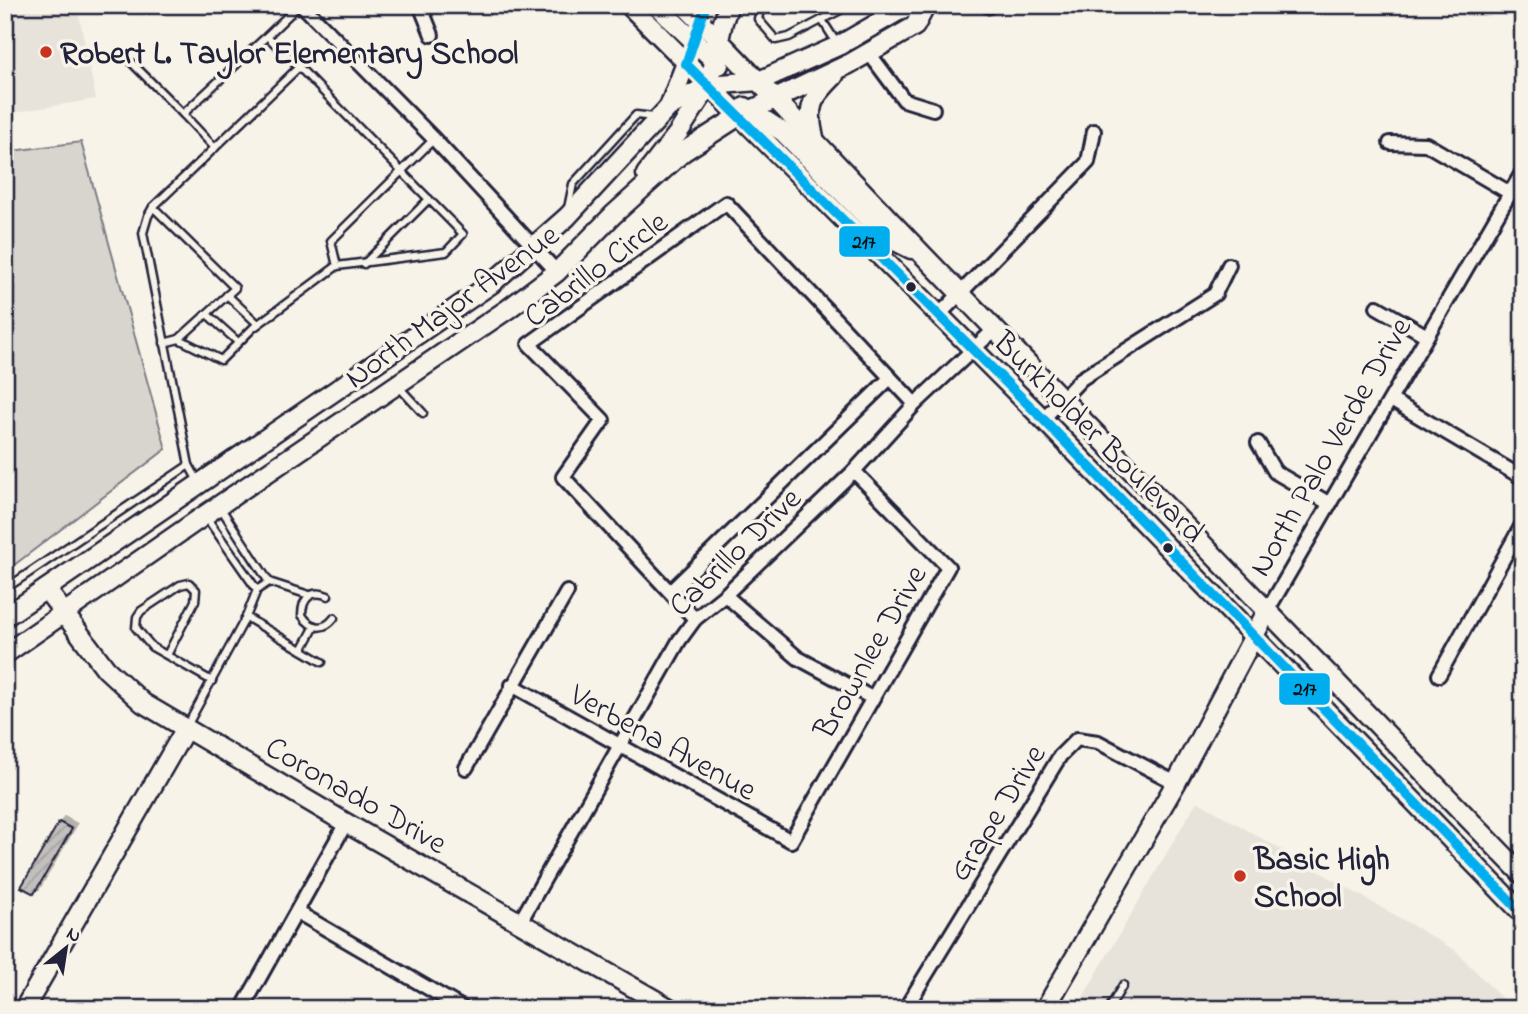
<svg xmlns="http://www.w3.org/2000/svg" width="1528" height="1014" font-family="'Indie Flower',sans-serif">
	<defs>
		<pattern id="building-hatch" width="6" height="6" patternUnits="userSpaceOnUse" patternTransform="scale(1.75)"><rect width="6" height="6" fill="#c2bfbd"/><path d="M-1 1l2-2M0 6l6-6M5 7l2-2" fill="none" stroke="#a6a4a3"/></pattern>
		<filter id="shadow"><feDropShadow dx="5" dy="-5" stdDeviation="0" flood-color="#0004"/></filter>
	</defs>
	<rect width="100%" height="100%" fill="#f7f3e8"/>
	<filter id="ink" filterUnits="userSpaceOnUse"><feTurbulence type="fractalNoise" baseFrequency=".0143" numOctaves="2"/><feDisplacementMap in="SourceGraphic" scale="14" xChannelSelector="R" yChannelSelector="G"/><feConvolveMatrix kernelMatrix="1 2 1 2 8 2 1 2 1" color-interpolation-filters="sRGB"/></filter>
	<g filter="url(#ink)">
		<g fill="#e7e3db">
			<polygon points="5,5 77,5 96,99 5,114"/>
			<polygon points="1197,801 1455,950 1512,1009 1076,1009"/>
		</g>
		<polygon fill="#d8d5cf" stroke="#7d7c85" stroke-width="2" points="81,142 166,449 5,572 5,152"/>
		<polygon fill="url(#building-hatch)" stroke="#22223b" stroke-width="2" filter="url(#shadow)" points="59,822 72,829 34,894 21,887"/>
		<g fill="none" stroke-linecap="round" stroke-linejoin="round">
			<g stroke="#22223b" stroke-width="11">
				<g id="lane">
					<polyline points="761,5 758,19 776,40 789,37 850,5"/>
					<polyline points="978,5 989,10 998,5"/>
					<polyline points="822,20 838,45"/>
					<polyline points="267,36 299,5"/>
					<polyline points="132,63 183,114"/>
					<polyline points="153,207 235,288 179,339"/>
					<polyline points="568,208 573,184 636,115 654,117"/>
					<polyline points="364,264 429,199"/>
					<polyline points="337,266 331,241 434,139"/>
					<polyline points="227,295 258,324"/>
					<polyline points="207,314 238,342"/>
					<polyline points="164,343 179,339 221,360 253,328 337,266 446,252 463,234 299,67"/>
					<polyline points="398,386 423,413"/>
					<polyline points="198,481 189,465 143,233 148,216 153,207 299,67 267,36 183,114 215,148"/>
					<polyline points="220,507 269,582"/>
					<polyline points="206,517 257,590"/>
					<polyline points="5,589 189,465"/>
					<path d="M328 596C312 589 302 598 302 615 311 629 324 631 334 618"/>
					<polyline points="246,617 322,662"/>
					<polyline points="302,650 315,626"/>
					<polyline points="167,655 195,601 196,590 189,583 180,585 141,611 137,617 136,628 152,647 212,681"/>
					<polyline points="187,726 246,617 257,590 269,582 309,595"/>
					<polyline points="1109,1009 1123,985"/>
				</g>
			</g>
			<g stroke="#22223b" stroke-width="18">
				<g id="street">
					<polyline points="302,5 434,139 557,272"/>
					<polyline points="420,5 432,35"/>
					<polyline points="869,53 904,100 933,109"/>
					<polyline points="1390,143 1426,144 1510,193"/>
					<polyline points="1377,307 1427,336"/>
					<polyline points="939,315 1088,162 1094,131"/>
					<polyline points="1391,400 1523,478"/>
					<polyline points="1043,419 1081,379 1215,294 1229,265"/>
					<polyline points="1258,443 1275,472 1330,504"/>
					<polyline points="671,591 890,378"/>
					<polyline points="725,595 798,658 872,698"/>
					<polyline points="1266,613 1523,171"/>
					<polyline points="695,619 563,477 603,420 529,344 726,203 915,404"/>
					<polyline points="1439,675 1523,523"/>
					<polyline points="512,685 791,841 948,567 854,471"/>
					<polyline points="466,768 567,592"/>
					<polyline points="297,912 464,1009"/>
					<polyline points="520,922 679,641 695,619 725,595 854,471 915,404 995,329"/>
					<polyline points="242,1009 346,823"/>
					<polyline points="905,1009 1060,756 1077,739 1098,742 1176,783"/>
				</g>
			</g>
			<g stroke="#22223b" stroke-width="23">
				<g id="secondary">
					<polyline points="629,5 1043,419 1523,914"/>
					<polyline points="656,5 719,65"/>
					<path d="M684 5C766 87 843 172 923 255 1122 462 1322 669 1523 875"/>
					<polyline points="669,107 689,55"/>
					<polyline points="745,107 783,132 885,236 911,249"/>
					<path d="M814 137C806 106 812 98 834 76"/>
					<polyline points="646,174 678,133 709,85 723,22 729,5"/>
					<polyline points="46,589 106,669 143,703 346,823 671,1009"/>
					<polyline points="5,617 491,284 567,217 669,107 709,85 759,81 840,45 902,9 917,5"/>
					<polyline points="5,654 205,515 508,309 557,272 613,215 683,152 739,116 849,64 915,26 926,5"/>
					<polyline points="24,1009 186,728"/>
					<polyline points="1045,1009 1176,783 1266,613"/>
				</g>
			</g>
			<use href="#lane" stroke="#f7f3e8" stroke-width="6"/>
			<use href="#street" stroke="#f7f3e8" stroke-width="12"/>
			<use href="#secondary" stroke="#f7f3e8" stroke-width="18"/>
			<g stroke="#f7f3e8" stroke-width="16">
				<polyline id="bus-1" points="706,5 686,64 1043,419 1523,914"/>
			</g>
			<use href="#bus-1" stroke="#00adef" stroke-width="10"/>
		</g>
	</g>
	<g fill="#c8321e" stroke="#f7f3e8" stroke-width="2.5">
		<circle cx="46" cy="52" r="7"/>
		<circle cx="1240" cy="876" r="7"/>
	</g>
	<g fill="#22223b" stroke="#f7f3e8" stroke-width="2.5">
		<circle cx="911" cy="287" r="6"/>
		<circle cx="1168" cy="548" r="6"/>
	</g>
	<g text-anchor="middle" stroke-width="7" stroke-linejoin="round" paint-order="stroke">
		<g font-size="32" font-weight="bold" fill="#22223b" stroke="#f7f3e8" text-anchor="start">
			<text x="60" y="63">Robert L. Taylor Elementary School</text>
			<text x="1254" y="869">Basic High<tspan x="1254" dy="37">School</tspan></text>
		</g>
		<g font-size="32" fill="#22223b" stroke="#f7f3e8">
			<text transform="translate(595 268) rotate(-37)" y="11">Cabrillo Circle</text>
			<text transform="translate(451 305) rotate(-36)" y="11">North Major Avenue</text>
			<text transform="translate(1100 436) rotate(45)" y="11">Burkholder Boulevard</text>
			<text transform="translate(1329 446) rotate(-60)" y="11">North Palo Verde Drive</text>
			<text transform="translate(734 551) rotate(-44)" y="11">Cabrillo Drive</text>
			<text transform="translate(869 651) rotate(-60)" y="11">Brownlee Drive</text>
			<text transform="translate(664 741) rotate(29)" y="11">Verbena Avenue</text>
			<text transform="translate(357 794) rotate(30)" y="11">Coronado Drive</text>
			<text transform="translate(996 812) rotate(-58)" y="11">Grape Drive</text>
		</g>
	</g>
	<g stroke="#f7f3e8" stroke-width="2.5">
		<rect x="838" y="225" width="53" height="33" rx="7" fill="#00adef"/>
		<rect x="1278" y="672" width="53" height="34" rx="7" fill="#00adef"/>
	</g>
	<g font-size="19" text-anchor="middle" font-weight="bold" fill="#111">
		<text x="864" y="248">217</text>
		<text x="1305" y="695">217</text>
	</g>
	<rect width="1528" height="1014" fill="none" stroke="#f7f3e8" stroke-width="28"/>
	<rect x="14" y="14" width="1500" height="986" fill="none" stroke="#22223b" stroke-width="2.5" filter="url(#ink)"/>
	<g transform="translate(66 948) rotate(30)" stroke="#f7f3e8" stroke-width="5" paint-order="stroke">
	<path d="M0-5L12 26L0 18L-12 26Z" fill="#22223b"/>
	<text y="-10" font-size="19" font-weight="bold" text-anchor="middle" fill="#22223b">N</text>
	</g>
</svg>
